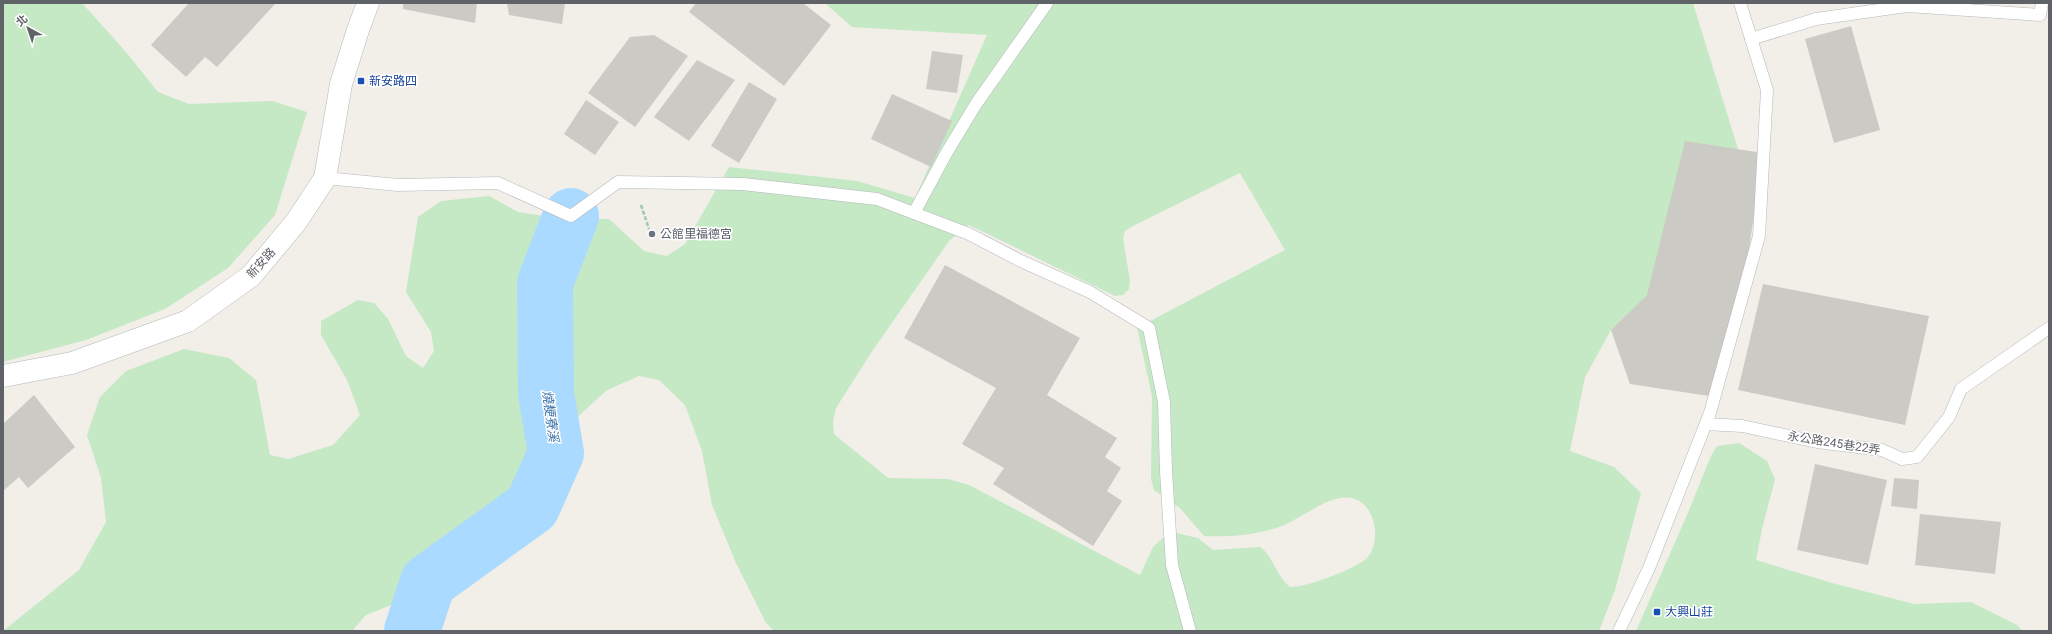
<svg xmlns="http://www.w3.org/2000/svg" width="2052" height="634" font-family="Roboto,'Noto Sans TC',sans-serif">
	<rect width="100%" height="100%" fill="#f1efe8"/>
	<g fill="#c5e8c5" fill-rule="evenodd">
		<polygon points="3,3 82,3 126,52 158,92 189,104 272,101 307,112 275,215 228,268 165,309 86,340 3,362"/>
		<path d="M825 3H1693L1738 149 1647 295 1611 330 1585 377 1570 451 1614 467 1641 493 1615 590 1599 631H774L766 623 736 563 712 505 702 451 685 405 659 380 639 376 607 390 559 434 497 530 399 602 366 615 352 631H3L79 570 106 522 101 478 87 435 100 397 126 371 184 349 229 358 256 380 270 455 288 459 333 445 360 415 347 380 321 335V321L358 300 374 303 388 319 406 356 423 368 434 351 431 332 406 292 418 217 441 201 489 196 518 212 564 219H609L644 251 667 256 685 244 729 167 857 181 915 198 987 35 852 27ZM1240 173 1285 250 1137 328 1152 396 1151 479 1154 490 1180 508 1204 536C1229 537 1256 535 1279 527 1301 520 1331 491 1355 499 1376 506 1382 543 1366 559 1354 569 1305 588 1290 587 1276 576 1274 557 1260 547L1213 550 1198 538 1176 533 1163 538 1153 547 1140 575 969 485 948 479 888 478 834 434 833 421 836 408 871 353 949 241 969 225 1115 296 1123 295 1129 289 1130 281 1123 238 1125 231 1131 227Z"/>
		<polygon points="1739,443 1767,461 1775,479 1762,529 1756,560 1832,583 1914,604 1971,602 2017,625 2023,631 1636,631 1687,515 1711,456 1717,446"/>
	</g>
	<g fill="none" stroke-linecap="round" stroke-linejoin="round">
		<polyline stroke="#aadaff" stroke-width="56" points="412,631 428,582 532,507 556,453 546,393 545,283 571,216"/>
	</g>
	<g fill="#cccac5">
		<polygon points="189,3 276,3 217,67 205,57 186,77 151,45"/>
		<polygon points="403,3 477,3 475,23 403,9"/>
		<polygon points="507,3 565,3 562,24 509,15"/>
		<polygon points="696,3 803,3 831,25 784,86 689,12"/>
		<polygon points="1851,26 1880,130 1834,143 1805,39"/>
		<polygon points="654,35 688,56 635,127 588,93 630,37"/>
		<polygon points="932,51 963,55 957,93 926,89"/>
		<polygon points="697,60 735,80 689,141 654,117"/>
		<polygon points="749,82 777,99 739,163 711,146"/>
		<polygon points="892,94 952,121 931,167 871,139"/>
		<polygon points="586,100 619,122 595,155 564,134"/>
		<polygon points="1685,141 1763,153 1744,284 1709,396 1630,384 1611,330 1647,295"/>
		<polygon points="945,265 1080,338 1047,395 1117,438 1105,457 1121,468 1107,491 1122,501 1093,546 993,484 1004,468 962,444 996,388 904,338"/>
		<polygon points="1763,284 1929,316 1905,425 1738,390"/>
		<polygon points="34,395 75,447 28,488 19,477 3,491 3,424"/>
		<polygon points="1815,464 1887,480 1868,565 1797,550"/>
		<polygon points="1894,478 1919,480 1917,509 1891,506"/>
		<polygon points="1920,514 2001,522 1995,574 1915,565"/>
	</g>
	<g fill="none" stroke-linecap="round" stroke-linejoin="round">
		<g stroke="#b5b8bc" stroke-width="13">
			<g id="lane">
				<polyline points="1751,39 1816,19 1907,6 2040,15 2042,3"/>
				<polyline points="325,178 398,185 498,183 571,216 618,182 743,184 877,199 969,234 1021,261 1090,292 1149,328 1164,402 1166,471 1172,565 1190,631"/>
				<polyline points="914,213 947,152 976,104 1047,3"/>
				<polyline points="1706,424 1742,426 1817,442 1882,450 1902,459 1917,457 1949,417 1961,389 2049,328"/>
				<polyline points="1619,631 1649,568 1710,413 1759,236 1767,90 1740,3"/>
			</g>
		</g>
		<g stroke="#b5b8bc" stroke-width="23">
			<polyline id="street" points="3,376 72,363 188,321 251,276 296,222 325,178 341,84 358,30 368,3"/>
		</g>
		<polyline stroke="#9cc7a9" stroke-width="2.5" stroke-dasharray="4 2" stroke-linecap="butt" points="641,205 649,229"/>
		<use href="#lane" stroke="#fff" stroke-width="12"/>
		<use href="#street" stroke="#fff" stroke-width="22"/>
	</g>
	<g fill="#1a4fb4" stroke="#fff" stroke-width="1.5">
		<rect x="357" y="77" width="8" height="8" rx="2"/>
		<rect x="1653" y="608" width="8" height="8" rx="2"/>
	</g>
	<circle fill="#6b7280" stroke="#fff" stroke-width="1.5" cx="652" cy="234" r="4"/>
	<g text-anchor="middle" stroke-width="3" stroke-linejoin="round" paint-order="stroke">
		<g font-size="12" fill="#164399" stroke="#fff" text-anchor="start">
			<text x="369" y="85">新安路四</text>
			<text x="1665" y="616">大興山莊</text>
		</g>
		<g font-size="12" fill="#5b616d" stroke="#fff" text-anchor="start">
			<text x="660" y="238">公館里福德宮</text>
		</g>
		<g font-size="12" fill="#5f6368" stroke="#fff">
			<text transform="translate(261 263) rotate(-48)" y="4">新安路</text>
			<text transform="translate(1834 443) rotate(9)" y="4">永公路245巷22弄</text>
		</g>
		<g font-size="13" font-style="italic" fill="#4174aa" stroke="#fff">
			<text transform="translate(551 416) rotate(82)" y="5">燒粳寮溪</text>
		</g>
	</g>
	<rect width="2052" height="634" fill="none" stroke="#5f6368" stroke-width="8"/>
	<g transform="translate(28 28) rotate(320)" stroke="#ffffff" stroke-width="3" paint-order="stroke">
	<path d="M0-3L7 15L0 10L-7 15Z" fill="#5f6368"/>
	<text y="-6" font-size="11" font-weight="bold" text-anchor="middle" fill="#5f6368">北</text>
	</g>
</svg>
